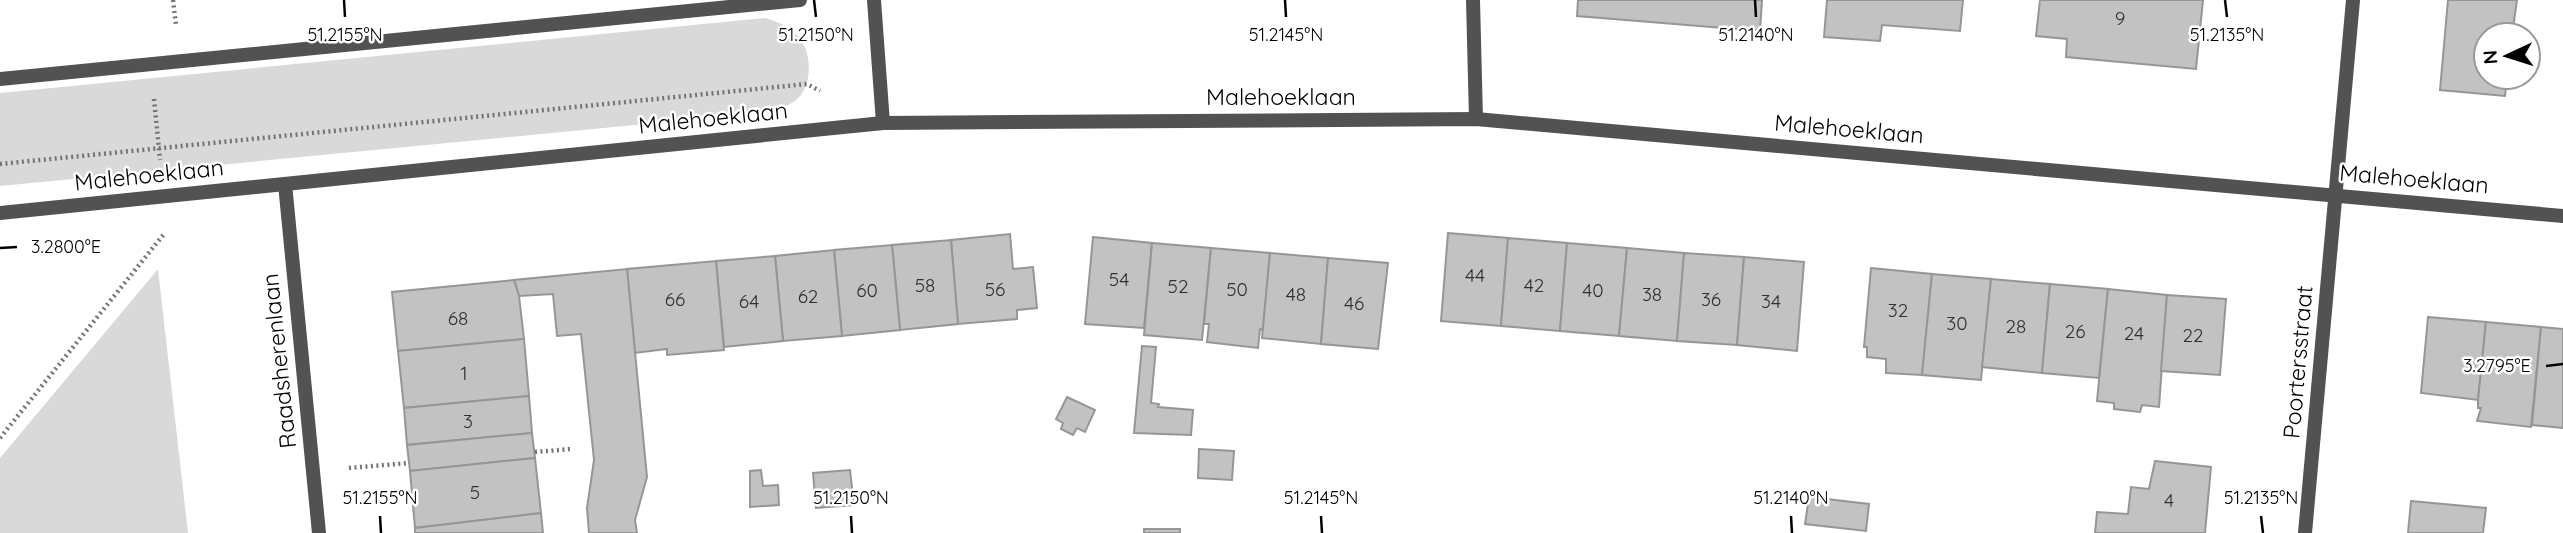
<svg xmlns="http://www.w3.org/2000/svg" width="2563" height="533" font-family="Quicksand,sans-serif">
	<rect width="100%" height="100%" fill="#fff"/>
	<g fill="#d9d9d9">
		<path d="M765 18C778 22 789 26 798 36 813 53 813 87 795 101 788 106 777 109 770 112L0 186V93Z"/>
		<polygon points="158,269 188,533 0,533 0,458"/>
	</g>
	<g fill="#c2c2c2" stroke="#969696" stroke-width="2">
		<polygon points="1578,0 1762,0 1760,31 1577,16"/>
		<polygon points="1827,0 1963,0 1960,31 1882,25 1880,41 1824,37"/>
		<polygon points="2040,0 2203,0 2196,69 2066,57 2067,39 2036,36"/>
		<polygon points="2448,0 2517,0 2512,35 2486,35 2486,77 2507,77 2505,96 2440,90"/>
		<polygon points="1448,233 1508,238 1501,326 1441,321"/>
		<polygon points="1010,234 1013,269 1033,267 1037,308 1017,310 1017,319 958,324 951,240"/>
		<polygon points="1093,237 1152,243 1144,328 1085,324"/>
		<polygon points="1508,238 1567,243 1560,331 1501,326"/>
		<polygon points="951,240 958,324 900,330 892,245"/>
		<polygon points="1152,243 1211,248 1202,340 1144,335"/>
		<polygon points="1567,243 1627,248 1619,336 1560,331"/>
		<polygon points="892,245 900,330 842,336 834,250"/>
		<polygon points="1211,248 1270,253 1263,330 1260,329 1258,348 1207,342 1209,324 1204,324"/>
		<polygon points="1627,248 1684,253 1677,341 1619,336"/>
		<polygon points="834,250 842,336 783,341 775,256"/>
		<polygon points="1270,253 1328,258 1321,344 1262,338"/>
		<polygon points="1684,253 1744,257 1737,345 1677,341"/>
		<polygon points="775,256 783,341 724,347 716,261"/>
		<polygon points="1744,257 1804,262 1797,351 1737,345"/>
		<polygon points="1328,258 1388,263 1378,349 1321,344"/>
		<polygon points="716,261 724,350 667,355 667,349 635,353 627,269"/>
		<polygon points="1871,268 1932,274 1922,375 1886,373 1886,359 1867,357 1867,347 1864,347"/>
		<polygon points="627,269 647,477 635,520 637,533 589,533 587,508 594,460 581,334 557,336 553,294 519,296 514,280"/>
		<polygon points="1932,274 1991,279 1981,380 1922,375"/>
		<polygon points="1991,279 2050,284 2042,373 1982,367"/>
		<polygon points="514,280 519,296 524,339 398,351 392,292"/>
		<polygon points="2050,284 2108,289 2099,378 2042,373"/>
		<polygon points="2108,289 2167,295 2159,407 2142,405 2140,412 2114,409 2114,403 2097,401"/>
		<polygon points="2167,295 2226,299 2220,375 2161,371"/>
		<polygon points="2428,317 2486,322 2478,400 2421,393"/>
		<polygon points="2486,322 2541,327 2531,427 2477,421 2481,408 2478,408 2478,400"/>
		<polygon points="2541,327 2563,329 2563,428 2532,425"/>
		<polygon points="524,339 529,396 404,408 398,351"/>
		<polygon points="1142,346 1156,347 1151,403 1159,404 1158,407 1193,410 1191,435 1134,433"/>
		<polygon points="529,396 532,433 407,445 404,408"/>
		<polygon points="1067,397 1095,410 1085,432 1077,428 1073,435 1061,429 1063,423 1056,419"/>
		<polygon points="532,433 535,458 410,471 407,445"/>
		<polygon points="1199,449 1234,451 1232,480 1198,478"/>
		<polygon points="535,458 541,513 415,528 410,471"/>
		<polygon points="2155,461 2211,467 2205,533 2095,533 2097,512 2128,514 2131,487 2149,489"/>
		<polygon points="761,470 763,486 778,485 779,505 750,507 750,471"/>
		<polygon points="850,470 854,505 816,508 813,473"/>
		<polygon points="1809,497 1869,504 1866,531 1805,524"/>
		<polygon points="2411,501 2486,508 2483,533 2408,533"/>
		<polygon points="541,513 543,533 415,533 415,528"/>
		<rect x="1144" y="529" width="36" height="4"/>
	</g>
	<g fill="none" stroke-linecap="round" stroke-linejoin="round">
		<g stroke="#747474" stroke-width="4.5" stroke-dasharray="2 3.5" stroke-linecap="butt">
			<polyline points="173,0 176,25"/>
			<polyline points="154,99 160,160"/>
			<polyline points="0,164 807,84 820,91"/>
			<polyline points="0,438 164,234"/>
			<polyline points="535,452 571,449"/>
			<polyline points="349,468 409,463"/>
		</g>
		<g stroke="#525252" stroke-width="14">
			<polyline points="874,0 883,123"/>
			<polyline points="1473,0 1476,119"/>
			<polyline points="0,79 800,0"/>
			<polyline points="285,184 319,533"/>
			<polyline points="0,213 883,123 1476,119 2563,216"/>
			<polyline points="2305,533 2353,0"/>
		</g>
	</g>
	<path fill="none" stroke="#000" stroke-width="2.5" d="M344 0 345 17M814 0 816 17M1285 0 1286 17M1755 0 1756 17M2225 0 2227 17M0 248 17 247M2546 366 2563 364M380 516 381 533M851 516 852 533M1321 516 1322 533M1791 516 1792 533M2261 516 2263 533"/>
	<g text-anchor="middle" stroke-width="5" stroke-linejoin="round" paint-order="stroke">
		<g font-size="19" fill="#303030">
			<text x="2120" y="25">9</text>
			<text x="1475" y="282">44</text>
			<text x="1119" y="286">54</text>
			<text x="925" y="292">58</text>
			<text x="1534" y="292">42</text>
			<text x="1178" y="293">52</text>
			<text x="995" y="296">56</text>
			<text x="1237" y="296">50</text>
			<text x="867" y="297">60</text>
			<text x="1593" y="297">40</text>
			<text x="1296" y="301">48</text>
			<text x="1652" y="301">38</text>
			<text x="808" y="303">62</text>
			<text x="675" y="306">66</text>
			<text x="1711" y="306">36</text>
			<text x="749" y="308">64</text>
			<text x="1771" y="308">34</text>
			<text x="1354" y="310">46</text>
			<text x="1898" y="317">32</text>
			<text x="458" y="325">68</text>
			<text x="1957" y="330">30</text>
			<text x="2016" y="333">28</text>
			<text x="2075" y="338">26</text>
			<text x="2134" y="340">24</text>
			<text x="2193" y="342">22</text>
			<text x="464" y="380">1</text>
			<text x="468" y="428">3</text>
			<text x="475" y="499">5</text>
			<text x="2169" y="507">4</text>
		</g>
		<g font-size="23" fill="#000" stroke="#fff">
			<text x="1281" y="105">Malehoeklaan</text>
			<text transform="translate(713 118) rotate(-6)" y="8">Malehoeklaan</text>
			<text transform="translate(1849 129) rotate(5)" y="8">Malehoeklaan</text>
			<text transform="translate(149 175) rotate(-6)" y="8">Malehoeklaan</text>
			<text transform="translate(2414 179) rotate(5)" y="8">Malehoeklaan</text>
			<text transform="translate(279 361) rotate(-96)" y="8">Raadsherenlaan</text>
			<text transform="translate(2298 362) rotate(-85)" y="8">Poortersstraat</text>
		</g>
	</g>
	<g font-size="18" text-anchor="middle" fill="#000" stroke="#fff" stroke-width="5" stroke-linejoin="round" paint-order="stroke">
		<text x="345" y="41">51.2155°N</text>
		<text x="816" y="41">51.2150°N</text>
		<text x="1286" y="41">51.2145°N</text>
		<text x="1756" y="41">51.2140°N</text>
		<text x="2227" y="41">51.2135°N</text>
		<text x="66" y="253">3.2800°E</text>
		<text x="2497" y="372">3.2795°E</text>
		<text x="380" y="504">51.2155°N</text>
		<text x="851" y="504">51.2150°N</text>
		<text x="1321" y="504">51.2145°N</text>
		<text x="1791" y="504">51.2140°N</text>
		<text x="2261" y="504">51.2135°N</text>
	</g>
	<g transform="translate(2507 56) rotate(266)"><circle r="33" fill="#ffffff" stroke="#999999" stroke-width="2"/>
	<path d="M0-5L12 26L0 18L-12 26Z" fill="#000000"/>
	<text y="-10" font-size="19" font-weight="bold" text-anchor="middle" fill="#000000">N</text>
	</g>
</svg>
